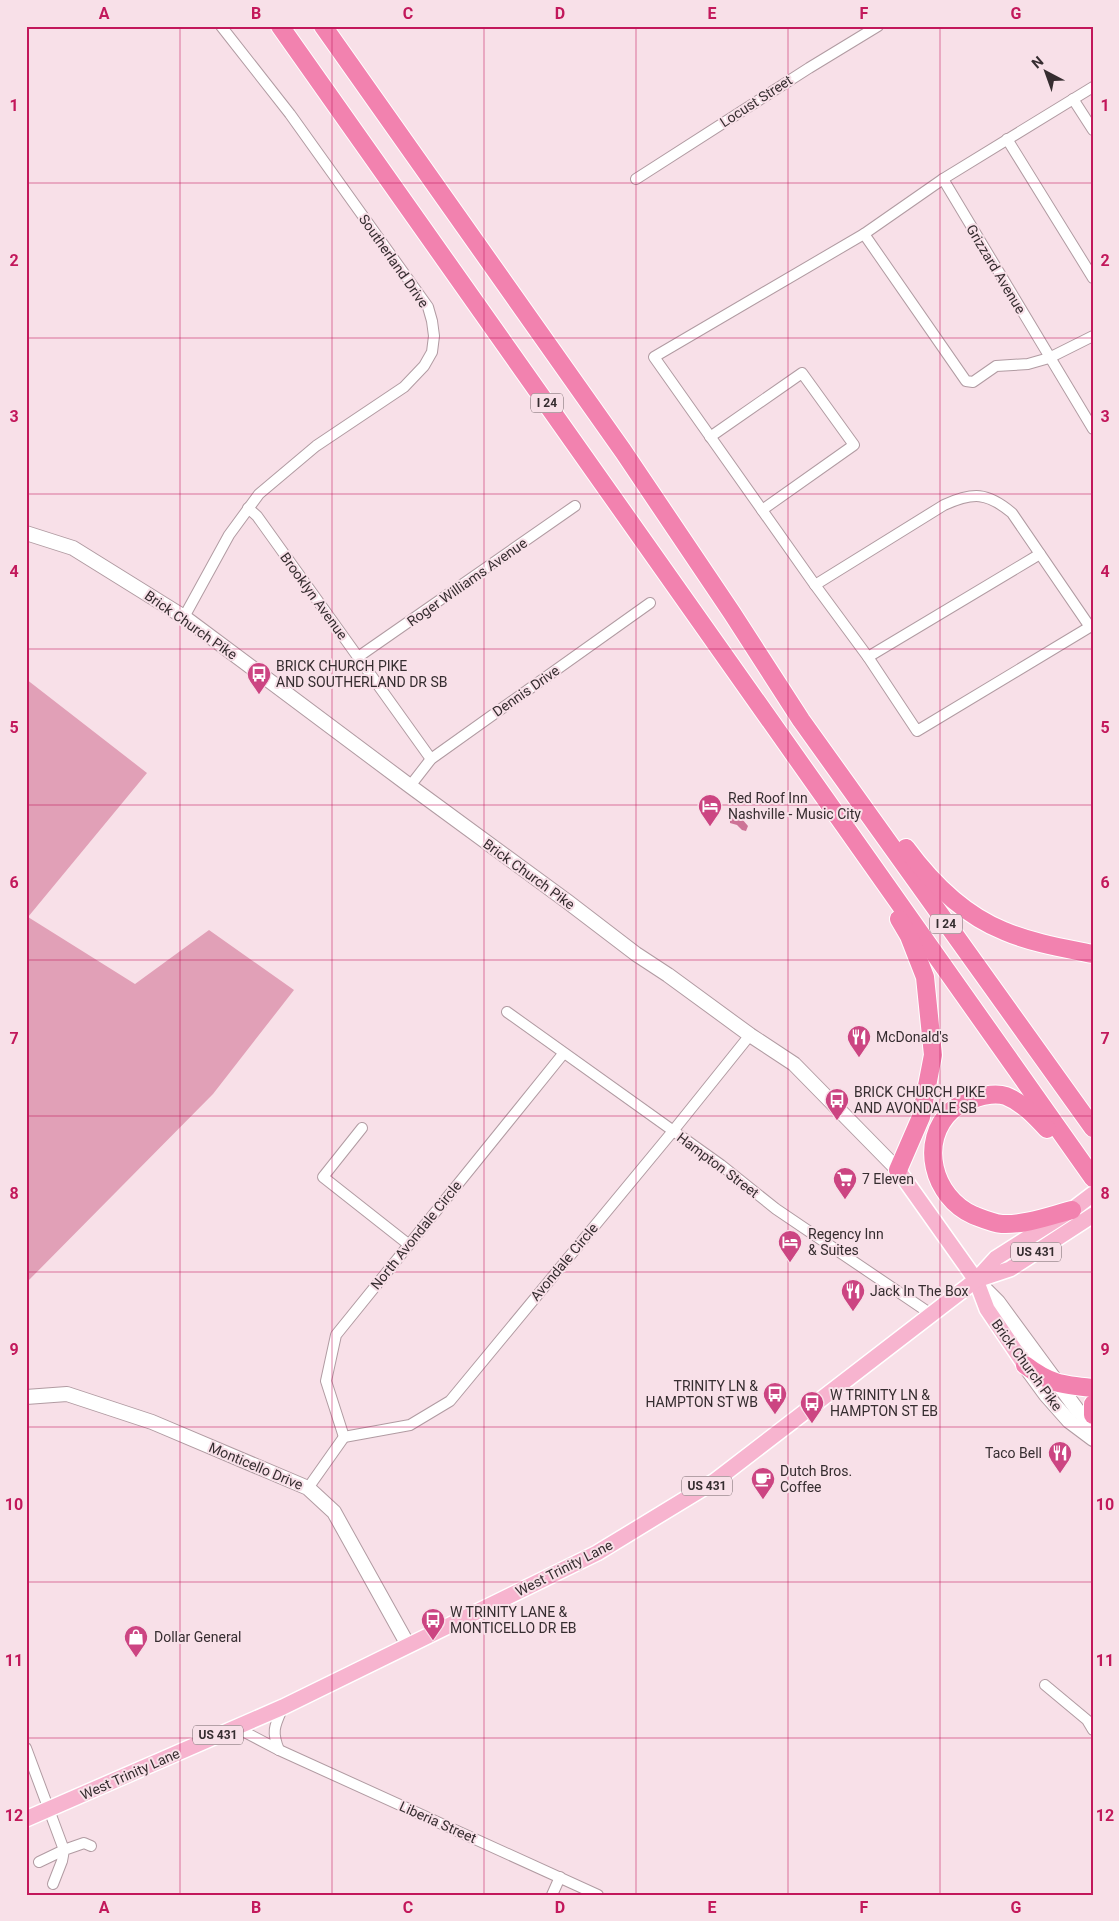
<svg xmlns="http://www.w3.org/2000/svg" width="1119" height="1921" font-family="Roboto,sans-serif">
	<rect width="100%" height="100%" fill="#f8e0e8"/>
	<polygon fill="#e1a0b7" points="26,679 147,773 28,917 135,984 209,930 294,990 213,1094 26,1283"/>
	<polygon fill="#cd7396" points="735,815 742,819 748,826 746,831 742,830 737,825 730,823 730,818"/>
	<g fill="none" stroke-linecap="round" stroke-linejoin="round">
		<g stroke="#b19ba2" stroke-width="12">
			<g id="street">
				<polyline points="1073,99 1093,130"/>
				<polyline points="1007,139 1093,278"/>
				<polyline points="636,179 809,68 878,26"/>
				<polyline points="943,179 1093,429"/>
				<polyline points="864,234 966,381 973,382 996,366 1028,364 1049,358 1093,336"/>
				<polyline points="710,437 802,373 854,445 762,510"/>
				<polyline points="248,508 257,516 431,759"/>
				<polyline points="815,585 654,357 864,234 943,179 1093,87"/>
				<polyline points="184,617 229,535 259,494 316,446 404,387 424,366 432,352 434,336 432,321 428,307 290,114 221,26"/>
				<path d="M1090 627 1012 513C987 492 973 492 944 505L815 585 868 657 917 731 1093 625"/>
				<polyline points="358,657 575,506"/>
				<polyline points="868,657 1040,554"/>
				<polyline points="410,786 431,759 650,603"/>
				<polyline points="507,1012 721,1165 776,1209 931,1314"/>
				<polyline points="362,1128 323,1177 408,1244"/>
				<polyline points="344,1437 410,1425 450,1401 673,1131 750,1035"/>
				<polyline points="344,1437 326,1381 336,1335 563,1054"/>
				<polyline points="308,1488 344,1437"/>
				<polyline points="1045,1685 1087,1720 1093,1730"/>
				<polyline points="235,1727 279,1750 598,1895"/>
				<polyline points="26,1748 64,1850 39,1862"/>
				<path d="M279 1750C271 1731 275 1725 283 1707"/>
				<polyline points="53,1884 62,1861 64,1850 84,1843 91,1846"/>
				<polyline points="552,1895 560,1877"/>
			</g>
		</g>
		<g stroke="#b19ba2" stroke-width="16">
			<g id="secondary">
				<polyline points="26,533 73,548 184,617 410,786 568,902 636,954 668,975 750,1035 794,1064 898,1170"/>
				<polyline points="977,1281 998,1302 1078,1411 1093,1423"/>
				<polyline points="1027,1369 1046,1395 1069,1421 1093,1439"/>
				<polyline points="26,1397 67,1394 152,1422 308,1488 334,1512 408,1645"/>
			</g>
		</g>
		<g stroke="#fff" stroke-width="18">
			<g id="primary">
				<polyline points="898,1170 976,1280 987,1309 1025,1365"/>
				<polyline points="977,1280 1010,1269 1093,1215"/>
				<polyline points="26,1819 283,1707 597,1553 715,1481 976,1280 996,1258 1072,1210 1093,1194"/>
			</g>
		</g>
		<g stroke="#fff" stroke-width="20">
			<g id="highway">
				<polyline points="280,26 1093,1178"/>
				<polyline points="323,26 623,451 732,613 801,720 1093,1128"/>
				<path d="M906 848C931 882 964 915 1004 931 1032 943 1063 948 1093 954"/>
				<path d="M1047 1129C1035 1116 1023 1103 1006 1096 997 1093 984 1095 976 1098 968 1101 958 1105 952 1110 918 1141 933 1197 973 1215 981 1218 992 1223 1002 1224 1026 1225 1049 1216 1072 1210"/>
				<polyline points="898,1170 921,1117 933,1055 925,977 909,936 899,919"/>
				<path d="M1025 1365C1050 1384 1062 1385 1093 1388"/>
				<polyline points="1093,1404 1093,1415"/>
			</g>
		</g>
		<use href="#street" stroke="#fff" stroke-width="10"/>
		<use href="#secondary" stroke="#fff" stroke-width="14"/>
		<use href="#primary" stroke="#f7b4cf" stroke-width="15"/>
		<use href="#highway" stroke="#f282af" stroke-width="18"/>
	</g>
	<path fill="none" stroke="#c2185b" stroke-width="1" stroke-opacity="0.55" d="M180 26V1895M332 26V1895M484 26V1895M636 26V1895M788 26V1895M940 26V1895M26 183H1093M26 338H1093M26 494H1093M26 649H1093M26 805H1093M26 960H1093M26 1116H1093M26 1272H1093M26 1427H1093M26 1582H1093M26 1738H1093"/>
	<defs>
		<g id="bus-pin" transform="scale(1.25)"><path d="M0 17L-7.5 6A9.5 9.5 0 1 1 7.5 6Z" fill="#cc4582" stroke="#f8e0e8"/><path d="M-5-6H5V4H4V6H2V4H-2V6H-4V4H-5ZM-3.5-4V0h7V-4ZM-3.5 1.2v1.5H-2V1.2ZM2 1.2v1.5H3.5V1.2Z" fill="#fff"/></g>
		<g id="hotel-pin" transform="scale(1.25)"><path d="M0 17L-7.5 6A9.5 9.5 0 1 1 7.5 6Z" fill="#cc4582" stroke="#f8e0e8"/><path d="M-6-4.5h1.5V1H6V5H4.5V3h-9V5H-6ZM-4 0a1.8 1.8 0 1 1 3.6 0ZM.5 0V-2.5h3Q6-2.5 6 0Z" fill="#fff"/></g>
		<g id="restaurant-pin" transform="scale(1.25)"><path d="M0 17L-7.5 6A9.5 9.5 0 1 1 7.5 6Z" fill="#cc4582" stroke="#f8e0e8"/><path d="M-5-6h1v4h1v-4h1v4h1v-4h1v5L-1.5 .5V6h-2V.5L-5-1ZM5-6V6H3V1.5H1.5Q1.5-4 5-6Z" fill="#fff"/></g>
		<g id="supermarket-pin" transform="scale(1.25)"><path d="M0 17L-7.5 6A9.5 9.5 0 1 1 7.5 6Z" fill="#cc4582" stroke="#f8e0e8"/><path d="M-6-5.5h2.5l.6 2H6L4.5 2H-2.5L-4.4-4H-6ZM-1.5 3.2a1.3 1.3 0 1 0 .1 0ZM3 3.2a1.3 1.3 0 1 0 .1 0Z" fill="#fff"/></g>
		<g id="cafe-pin" transform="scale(1.25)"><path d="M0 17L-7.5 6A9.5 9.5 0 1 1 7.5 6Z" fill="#cc4582" stroke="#f8e0e8"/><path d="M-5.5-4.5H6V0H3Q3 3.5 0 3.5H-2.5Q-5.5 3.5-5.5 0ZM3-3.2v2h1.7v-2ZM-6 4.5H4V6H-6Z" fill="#fff"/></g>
		<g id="shop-pin" transform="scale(1.25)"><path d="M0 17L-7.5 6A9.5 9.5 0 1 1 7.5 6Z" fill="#cc4582" stroke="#f8e0e8"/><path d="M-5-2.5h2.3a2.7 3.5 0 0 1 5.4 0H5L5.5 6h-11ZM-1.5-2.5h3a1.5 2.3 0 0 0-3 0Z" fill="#fff"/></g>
	</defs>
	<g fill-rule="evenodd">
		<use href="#bus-pin" x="259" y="674"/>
		<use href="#hotel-pin" x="710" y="806"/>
		<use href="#restaurant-pin" x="859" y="1037"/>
		<use href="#bus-pin" x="837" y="1100"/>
		<use href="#supermarket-pin" x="845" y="1179"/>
		<use href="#hotel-pin" x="790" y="1242"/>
		<use href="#restaurant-pin" x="853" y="1291"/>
		<use href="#bus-pin" x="775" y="1394"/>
		<use href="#bus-pin" x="812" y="1403"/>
		<use href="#restaurant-pin" x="1060" y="1453"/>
		<use href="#cafe-pin" x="763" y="1479"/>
		<use href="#bus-pin" x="433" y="1620"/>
		<use href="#shop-pin" x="136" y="1637"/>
	</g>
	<g text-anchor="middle" stroke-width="4" stroke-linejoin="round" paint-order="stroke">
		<g fill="#f8e0e8" stroke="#706367" stroke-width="1">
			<rect x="531" y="393.5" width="32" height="19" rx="4"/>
			<rect x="930" y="914.5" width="32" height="19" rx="4"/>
			<rect x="1011" y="1242.5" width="50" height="19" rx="4"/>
			<rect x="682" y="1476.5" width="50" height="19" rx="4"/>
			<rect x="193" y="1725.5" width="50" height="19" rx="4"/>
		</g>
		<g font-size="12" font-weight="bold" fill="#362d30">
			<text x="547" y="407">I 24</text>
			<text x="946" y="928">I 24</text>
			<text x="1036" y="1256">US 431</text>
			<text x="707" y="1490">US 431</text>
			<text x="218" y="1739">US 431</text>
		</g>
		<g font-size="14" fill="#362d30" stroke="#f8e0e8">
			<text transform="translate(756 101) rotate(-33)" y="5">Locust Street</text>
			<text transform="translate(394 261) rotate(55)" y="5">Southerland Drive</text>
			<text transform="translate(996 269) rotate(59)" y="5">Grizzard Avenue</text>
			<text transform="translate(467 582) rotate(-35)" y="5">Roger Williams Avenue</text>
			<text transform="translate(314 596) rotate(54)" y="5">Brooklyn Avenue</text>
			<text transform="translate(191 625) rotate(35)" y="5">Brick Church Pike</text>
			<text transform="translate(526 691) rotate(-35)" y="5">Dennis Drive</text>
			<text transform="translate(529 874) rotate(36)" y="5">Brick Church Pike</text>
			<text transform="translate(718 1165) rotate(37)" y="5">Hampton Street</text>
			<text transform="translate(416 1235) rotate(-51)" y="5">North Avondale Circle</text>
			<text transform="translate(564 1262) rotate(-50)" y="5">Avondale Circle</text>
			<text transform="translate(1027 1365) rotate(54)" y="5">Brick Church Pike</text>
			<text transform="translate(256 1466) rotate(23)" y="5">Monticello Drive</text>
			<text transform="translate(564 1568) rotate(-27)" y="5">West Trinity Lane</text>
			<text transform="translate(130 1774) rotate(-24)" y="5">West Trinity Lane</text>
			<text transform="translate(438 1822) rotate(24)" y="5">Liberia Street</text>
		</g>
		<g font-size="14" fill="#362d30" stroke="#f8e0e8" text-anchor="start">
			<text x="276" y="671">BRICK CHURCH PIKE<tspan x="276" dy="16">AND SOUTHERLAND DR SB</tspan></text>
			<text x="728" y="803">Red Roof Inn<tspan x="728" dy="16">Nashville - Music City</tspan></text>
			<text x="876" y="1042">McDonald's</text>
			<text x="854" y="1097">BRICK CHURCH PIKE<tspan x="854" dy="16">AND AVONDALE SB</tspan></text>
			<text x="862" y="1184">7 Eleven</text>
			<text x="808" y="1239">Regency Inn<tspan x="808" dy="16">&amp; Suites</tspan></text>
			<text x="870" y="1296">Jack In The Box</text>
			<text x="758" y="1391" text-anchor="end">TRINITY LN &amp;<tspan x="758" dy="16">HAMPTON ST WB</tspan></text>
			<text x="830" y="1400">W TRINITY LN &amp;<tspan x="830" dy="16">HAMPTON ST EB</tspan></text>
			<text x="1042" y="1458" text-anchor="end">Taco Bell</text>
			<text x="780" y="1476">Dutch Bros.<tspan x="780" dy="16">Coffee</tspan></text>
			<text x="450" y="1617">W TRINITY LANE &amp;<tspan x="450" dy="16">MONTICELLO DR EB</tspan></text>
			<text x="154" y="1642">Dollar General</text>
		</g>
	</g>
	<rect width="1119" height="1921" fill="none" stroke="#f8e0e8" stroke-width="55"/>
	<g transform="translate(1046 72) rotate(319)" stroke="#f8e0e8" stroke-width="4" paint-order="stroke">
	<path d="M0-4L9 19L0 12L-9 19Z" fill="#362d30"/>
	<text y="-8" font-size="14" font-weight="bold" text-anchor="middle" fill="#362d30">N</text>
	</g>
	<rect x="28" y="28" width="1064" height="1866" fill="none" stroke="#c2185b" stroke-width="2"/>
	<g font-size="16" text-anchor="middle" font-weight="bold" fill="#c2185b">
		<text x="104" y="19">A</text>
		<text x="256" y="19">B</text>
		<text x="408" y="19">C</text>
		<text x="560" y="19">D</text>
		<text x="712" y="19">E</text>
		<text x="864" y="19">F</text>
		<text x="1016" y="19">G</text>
		<text x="14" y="111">1</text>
		<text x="1105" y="111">1</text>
		<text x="14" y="266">2</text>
		<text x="1105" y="266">2</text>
		<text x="14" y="422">3</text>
		<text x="1105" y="422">3</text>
		<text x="14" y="577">4</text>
		<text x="1105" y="577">4</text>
		<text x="14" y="733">5</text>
		<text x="1105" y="733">5</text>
		<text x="14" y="888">6</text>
		<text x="1105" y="888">6</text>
		<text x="14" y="1044">7</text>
		<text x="1105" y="1044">7</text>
		<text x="14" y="1199">8</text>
		<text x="1105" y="1199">8</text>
		<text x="14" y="1355">9</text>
		<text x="1105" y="1355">9</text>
		<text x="14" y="1510">10</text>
		<text x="1105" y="1510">10</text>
		<text x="14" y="1666">11</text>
		<text x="1105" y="1666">11</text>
		<text x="14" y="1821">12</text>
		<text x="1105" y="1821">12</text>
		<text x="104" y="1913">A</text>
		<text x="256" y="1913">B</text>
		<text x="408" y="1913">C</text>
		<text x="560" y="1913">D</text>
		<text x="712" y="1913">E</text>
		<text x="864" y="1913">F</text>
		<text x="1016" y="1913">G</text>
	</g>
</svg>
